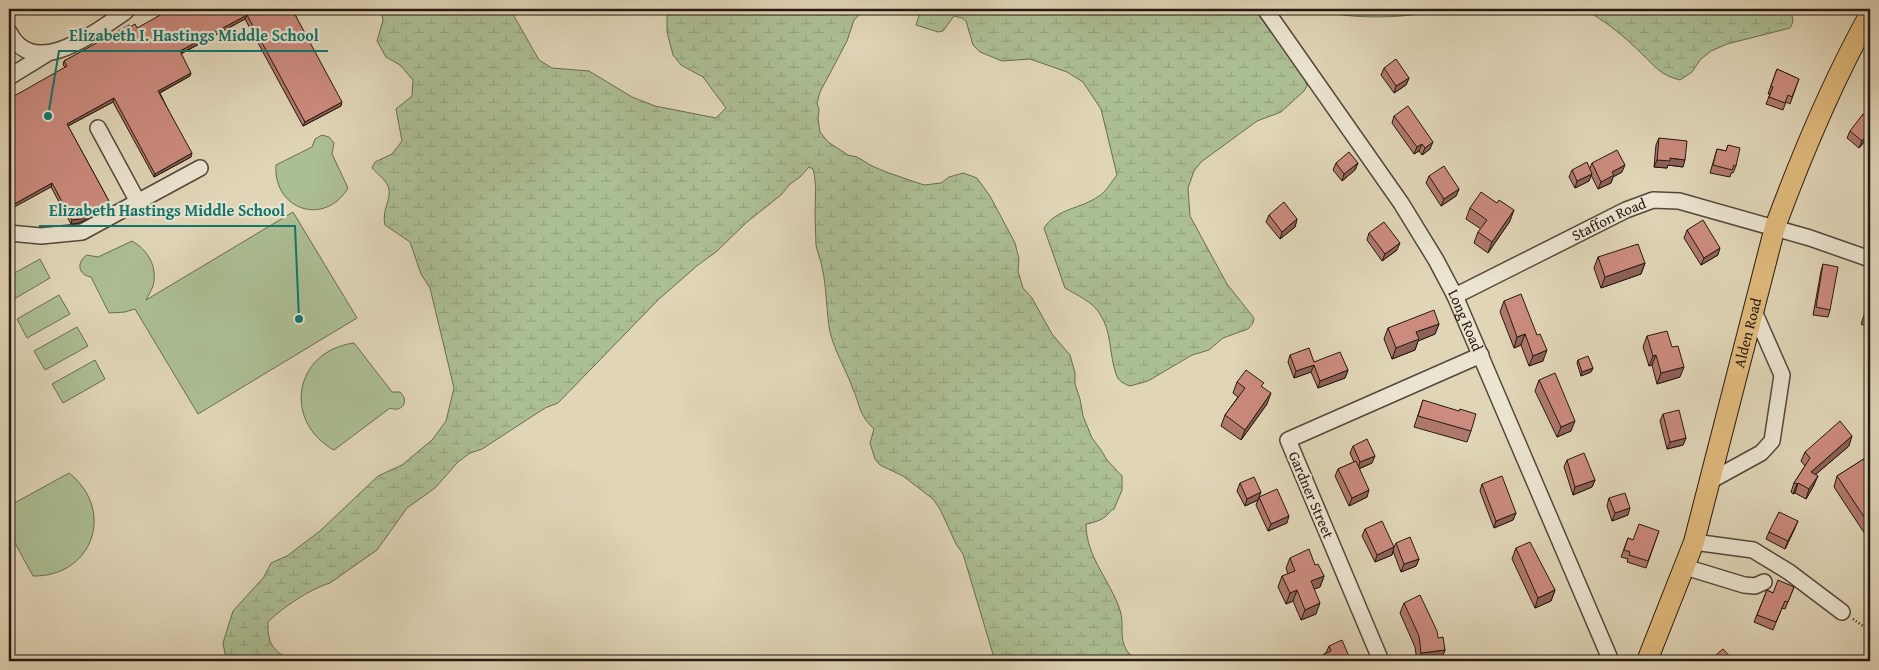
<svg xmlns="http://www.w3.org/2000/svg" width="1879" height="670" font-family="'Gentium Book Plus',serif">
	<defs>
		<pattern id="wetland-marsh" width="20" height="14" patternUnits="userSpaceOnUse" patternTransform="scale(1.25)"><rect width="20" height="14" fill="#acbe93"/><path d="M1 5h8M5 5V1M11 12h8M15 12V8" fill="none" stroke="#94a37e"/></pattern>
	</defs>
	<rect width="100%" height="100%" fill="#e0d5b7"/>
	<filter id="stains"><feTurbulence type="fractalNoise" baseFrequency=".004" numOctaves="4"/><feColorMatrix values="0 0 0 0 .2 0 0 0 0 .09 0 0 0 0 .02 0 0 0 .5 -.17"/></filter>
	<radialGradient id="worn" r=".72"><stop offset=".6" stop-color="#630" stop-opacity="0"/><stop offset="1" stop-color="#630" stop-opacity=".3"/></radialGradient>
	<g fill="url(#wetland-marsh)" stroke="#686c52">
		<path d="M381 9H510L539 60 552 68 589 71 632 97 655 106 716 118 726 108 703 77 681 65 673 55 667 32V9H859V15L854 20 847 41 820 92 817 103 819 109 818 119 820 132 828 142 848 155 857 157 872 166 886 172 924 185 941 183 949 177 963 173 977 178 990 196 1015 243 1019 259 1018 271 1023 288 1032 298 1052 334 1070 355 1075 373V384L1080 399 1083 416 1092 438 1101 450 1107 460 1122 476V490L1114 509C1107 513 1114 508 1108 514 1103 520 1093 523 1086 524 1086 557 1110 580 1120 610 1125 626 1118 636 1127 651 1130 655 1135 658 1139 661H995L963 554 956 544 940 509 933 499 903 476 880 465 875 459 870 443 874 429C858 413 861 408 853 389 846 370 835 352 830 332 826 310 827 289 822 267 821 260 817 252 816 245 816 235 815 225 815 215 815 200 817 183 813 169L809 167 800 177 790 184 781 195 747 222 716 252 698 265 659 299 558 403 545 408 482 449 470 453 458 462 435 488 407 508 377 550 330 583C310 589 283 607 268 622 267 645 274 651 292 661H229L225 654 223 643 233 611 264 577 271 563 287 556 320 531 378 476 402 465 432 440 446 421 454 388 430 288 421 274 410 242 385 225C381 210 393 198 388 186 385 179 377 174 372 168L375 162 392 154 402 141 396 109 412 96 413 80 400 65 386 57 377 41 383 20Z"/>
		<path d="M917 9H1259L1303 70 1307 86 1304 91 1281 112 1257 121 1201 162 1194 171 1188 188 1190 216 1227 284 1254 318 1253 323 1248 329 1223 338 1209 350 1192 355 1148 381 1130 386C1124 384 1118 381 1116 374 1109 354 1112 332 1100 314 1092 301 1078 296 1065 288L1044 228C1057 208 1081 209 1099 196 1106 192 1112 181 1117 175L1101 109 1083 82 1067 72 1030 59 1002 61 980 52 973 45 966 21 962 18 954 16 943 31 938 32 916 25 919 16Z"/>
		<path d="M1317 9H1445C1414 18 1348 21 1317 9Z"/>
		<path d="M1582 9H1791L1793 22 1790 28 1727 44 1711 51 1700 60 1692 72 1680 80C1660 75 1656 67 1642 54 1625 37 1604 19 1582 9Z"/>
	</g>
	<g fill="#acbe93" stroke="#686c52">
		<path d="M322 135 329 137 334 143 332 154 348 188C325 227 273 210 276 165L312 147 315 139Z"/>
		<path d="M293 212 357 318 198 414 135 309 125 312 109 313 91 277C78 275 76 262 87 255L98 257 132 241C148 250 158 267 153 286 151 291 148 296 146 300Z"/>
		<polygon points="40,259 50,278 9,302 9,276"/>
		<polygon points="59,295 70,314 27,338 17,319"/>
		<polygon points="77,327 88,346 45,370 34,351"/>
		<path d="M354 343 392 392H400C410 401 402 413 390 408L334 450C282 421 294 351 354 343Z"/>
		<polygon points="95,360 105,379 63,403 52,384"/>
		<path d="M69 473C116 510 93 577 33 576L9 532V506Z"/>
	</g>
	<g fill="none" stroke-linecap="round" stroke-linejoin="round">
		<g stroke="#54483a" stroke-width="18">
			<g id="minor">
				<path id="s1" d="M1265 9 1401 203 1436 260 1455 296 1611 661"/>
				<path d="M9 32C34 81 95 32 125 12L128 9"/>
				<polyline points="9,77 48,53"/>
				<polyline points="98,128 138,202"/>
				<polyline points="9,233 41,236 82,232 200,168"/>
				<path id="s2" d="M1455 296 1626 210 1653 200 1679 201 1810 238 1870 259"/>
				<polyline points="1710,481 1761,453 1772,441 1782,375 1753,309"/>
				<polyline points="1694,542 1753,550 1789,572 1842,612"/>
				<polyline points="1685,567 1744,585 1755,586 1764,582"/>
				<polyline points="1381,661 1288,440 1481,355"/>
			</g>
		</g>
		<g stroke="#251910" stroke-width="22">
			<g id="major">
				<path id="s3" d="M1647 661 1694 542 1775 227C1802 154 1832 82 1870 14"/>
			</g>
		</g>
		<polyline stroke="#251910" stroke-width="2.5" stroke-dasharray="1 2.5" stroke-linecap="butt" points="1853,619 1870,631"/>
		<use href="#minor" stroke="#ebe4d0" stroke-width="15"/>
		<use href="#major" stroke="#e0ba7c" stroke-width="20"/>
	</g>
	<g fill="#af786c" stroke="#251910">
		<polygon points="292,9 341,106 303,126 245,19 181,54 190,76 160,93 191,157 154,177 113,102 68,126 110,203 109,207 79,223 71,224 51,187 65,67 63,65 64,61 130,27 137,28"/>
		<polygon points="1384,68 1409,78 1406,85 1394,93 1381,75"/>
		<polygon points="1777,69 1799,79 1790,104 1786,102 1783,110 1766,104 1770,94 1768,94"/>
		<polygon points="1394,116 1430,149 1422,155 1419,151 1414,154 1392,123"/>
		<polygon points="1870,120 1870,135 1859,148 1847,138 1850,131"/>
		<polygon points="1659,138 1683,167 1668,165 1667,168 1654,167 1656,145"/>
		<polygon points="1728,145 1736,166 1733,173 1731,173 1730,177 1710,173 1717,149 1726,151"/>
		<polygon points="1336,163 1358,163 1355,170 1342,181 1333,170"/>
		<polygon points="1592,163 1622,172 1613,177 1611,183 1598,189 1591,175 1589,181 1575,188 1569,177 1572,170 1590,168"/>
		<polygon points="1429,176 1459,189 1456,196 1441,206 1426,183"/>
		<polygon points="1470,208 1510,221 1488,253 1474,243 1478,232 1481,229 1466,219"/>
		<polygon points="1269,215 1297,219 1295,227 1280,239 1266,222"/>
		<polygon points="1687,230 1718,255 1701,265 1684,238"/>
		<polygon points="1369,233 1397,250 1382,261 1367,240"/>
		<polygon points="1598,257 1645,263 1641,274 1601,288 1594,268"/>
		<polygon points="1823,264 1830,310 1828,317 1813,315 1821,271"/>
		<polygon points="1870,299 1870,328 1861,324"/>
		<polygon points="1504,301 1543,361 1529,366 1521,345 1514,348 1500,312"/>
		<polygon points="1439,324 1435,334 1418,341 1415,350 1392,359 1384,339 1388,328"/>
		<polygon points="1647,336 1680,377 1657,384 1652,365 1649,366 1643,347"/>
		<polygon points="1290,355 1314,362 1348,370 1345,378 1318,388 1311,372 1294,378 1288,362"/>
		<polygon points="1578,360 1593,368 1591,372 1581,376 1577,363"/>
		<polygon points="1539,380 1571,431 1557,437 1535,391"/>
		<polygon points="1237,382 1262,387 1267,404 1241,440 1221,426 1225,415 1238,397 1233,393"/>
		<polygon points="1423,400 1471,431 1467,442 1414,427"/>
		<polygon points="1663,414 1686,438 1683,445 1667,449 1660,421"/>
		<polygon points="1353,446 1372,463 1359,469 1367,497 1349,506 1335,476 1338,469 1354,462 1350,453"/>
		<polygon points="1849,446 1816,474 1814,485 1806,499 1795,493 1793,494 1791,492 1794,483 1805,466 1801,461 1805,452"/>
		<polygon points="1870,455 1870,534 1867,537 1834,487 1837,476"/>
		<polygon points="1567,460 1595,480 1592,487 1573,495 1564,467"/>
		<polygon points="1240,483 1259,497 1287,523 1268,531 1256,505 1258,500 1245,506 1237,491"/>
		<polygon points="1482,484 1516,513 1513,520 1494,528 1480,491"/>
		<polygon points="1609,498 1628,515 1612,521 1607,506"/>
		<polygon points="1795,528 1785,549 1766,539 1769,532"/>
		<polygon points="1365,529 1394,547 1396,543 1419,559 1416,566 1401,572 1393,551 1392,555 1375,562 1362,536"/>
		<polygon points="1659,531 1646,568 1627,562 1628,559 1621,557 1628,538 1633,540"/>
		<polygon points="1516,548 1555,590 1551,601 1535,608 1512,559"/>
		<polygon points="1290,558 1315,565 1324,576 1320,587 1314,589 1316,614 1301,620 1293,601 1286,604 1278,587 1282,576 1288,574 1286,568"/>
		<polygon points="1794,587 1785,609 1782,608 1773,630 1754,622 1767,590 1773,593"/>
		<polygon points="1404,603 1438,638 1445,650 1441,660 1434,661 1417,661 1415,647 1400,613"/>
		<polygon points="1329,646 1351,661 1322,661 1324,654 1326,653"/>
	</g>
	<g fill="#8e6158" stroke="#251910">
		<polygon points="247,15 245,19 178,55 180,51"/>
		<polygon points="191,73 190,76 157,94 158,91"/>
		<polygon points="1409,78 1406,85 1394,93 1396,86"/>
		<polygon points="114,98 113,102 66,127 67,124"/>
		<polygon points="342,102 341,106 303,126 305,122"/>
		<polygon points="1870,131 1870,135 1859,148 1862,141"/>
		<polygon points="1433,142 1430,149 1422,155 1425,148"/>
		<polygon points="1422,144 1419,151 1414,154 1417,147"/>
		<polygon points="192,153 191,157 154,177 155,174"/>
		<polygon points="1670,158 1685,160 1683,167 1668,165 1667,168 1654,167 1657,160"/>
		<polygon points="1358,163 1355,170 1342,181 1344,174"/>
		<polygon points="1625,165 1622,172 1613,177 1611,183 1598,189 1601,182 1612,172"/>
		<polygon points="1592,174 1589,181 1575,188 1577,181"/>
		<polygon points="52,183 51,187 9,210 9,207"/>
		<polygon points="1459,189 1456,196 1441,206 1444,199"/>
		<polygon points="110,203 109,207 79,223 71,224 72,220"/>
		<polygon points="1514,210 1510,221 1488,253 1492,242"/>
		<polygon points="1297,219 1295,227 1280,239 1282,232"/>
		<polygon points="1400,243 1397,250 1382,261 1385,254"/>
		<polygon points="1720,248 1718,255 1701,265 1704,258"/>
		<polygon points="1645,263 1641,274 1601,288 1605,277"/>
		<polygon points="1439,324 1435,334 1418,341 1415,350 1392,359 1396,348 1416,332"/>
		<polygon points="1525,334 1521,345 1514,348 1517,337"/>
		<polygon points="1547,350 1543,361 1529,366 1533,356"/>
		<polygon points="1656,355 1652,365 1649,366 1653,356"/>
		<polygon points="1314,365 1311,372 1294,378 1296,371"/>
		<polygon points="1684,367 1680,377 1657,384 1661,373"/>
		<polygon points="1593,368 1591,372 1581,376 1582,372"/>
		<polygon points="1348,370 1345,378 1318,388 1320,381"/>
		<polygon points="1271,393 1267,404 1241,440 1245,430"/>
		<polygon points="12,407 9,417 9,409"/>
		<polygon points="1575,421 1571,431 1557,437 1561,427"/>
		<polygon points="1852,436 1849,446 1808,481 1811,472"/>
		<polygon points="1686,438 1683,445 1667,449 1670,442"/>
		<polygon points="1375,456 1372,463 1358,469 1360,462"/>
		<polygon points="1818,476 1814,485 1806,499 1809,489"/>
		<polygon points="1595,480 1592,487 1573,495 1575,487"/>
		<polygon points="1798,483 1795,493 1793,494 1797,484"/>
		<polygon points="1369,490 1367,497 1349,506 1352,498"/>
		<polygon points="1261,492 1258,500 1245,506 1247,499"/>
		<polygon points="1630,508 1628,515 1612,521 1615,513"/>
		<polygon points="1516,513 1513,520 1494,528 1496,521"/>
		<polygon points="1289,516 1287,523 1268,531 1271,524"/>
		<polygon points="1798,521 1795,528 1785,549 1788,541"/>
		<polygon points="1870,527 1870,534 1867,537"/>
		<polygon points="1394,547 1392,555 1375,562 1377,555"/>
		<polygon points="1419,559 1416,566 1401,572 1404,564"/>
		<polygon points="1324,576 1320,587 1307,592 1311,581"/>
		<polygon points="1297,590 1293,601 1286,604 1290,593"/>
		<polygon points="1555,590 1551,601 1535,608 1538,598"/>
		<polygon points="1320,603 1316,614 1301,620 1305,610"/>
		<polygon points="1445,650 1441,660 1434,661 1418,661 1421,653"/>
	</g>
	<g fill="#cb8b7e" stroke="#251910">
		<polygon points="171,9 292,9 342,102 305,122 247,15 180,51 191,73 158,91 192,153 155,174 114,98 67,124 110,203 81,219 72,220 52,183 9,207 9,99 67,66 64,61 129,25 130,27 135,24 137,28"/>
		<polygon points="1396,59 1409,78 1396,86 1384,68"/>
		<polygon points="1777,69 1799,79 1792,97 1788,95 1785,103 1769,97 1773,87 1771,86"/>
		<polygon points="1408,106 1433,142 1425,148 1422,144 1417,147 1394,116"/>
		<polygon points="1863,114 1870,120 1870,131 1862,141 1850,131"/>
		<polygon points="1659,138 1687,141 1685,160 1670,158 1670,161 1657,160"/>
		<polygon points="1728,145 1740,148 1736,166 1734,165 1732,170 1713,165 1717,149 1726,151"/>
		<polygon points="1617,150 1625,165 1612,172 1614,175 1601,182 1592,163"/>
		<polygon points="1349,152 1358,163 1344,174 1336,163"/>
		<polygon points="1587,162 1592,174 1577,181 1572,170"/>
		<polygon points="1444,166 1459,189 1444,199 1429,176"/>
		<polygon points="1481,192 1497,203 1499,200 1514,210 1492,242 1478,232 1487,220 1470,208"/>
		<polygon points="1284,202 1297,219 1282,232 1269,215"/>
		<polygon points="1703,220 1720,248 1704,258 1687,230"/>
		<polygon points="1384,222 1400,243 1385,254 1369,233"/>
		<polygon points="1638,244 1645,263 1605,277 1598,257"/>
		<polygon points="1823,264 1838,267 1830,310 1816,307"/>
		<polygon points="1521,294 1537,335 1540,334 1547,350 1533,356 1525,334 1517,337 1504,301"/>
		<polygon points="1870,299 1870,315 1864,313"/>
		<polygon points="1434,310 1439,324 1416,332 1419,339 1396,348 1388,328"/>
		<polygon points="1667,331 1672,347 1678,346 1684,367 1661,373 1656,355 1653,356 1647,336"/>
		<polygon points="1309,348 1314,362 1340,352 1348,370 1320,381 1314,365 1296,371 1290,355"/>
		<polygon points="1588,356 1593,368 1582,372 1578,360"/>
		<polygon points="1246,370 1264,383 1261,386 1271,393 1245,430 1225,415 1245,388 1237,382"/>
		<polygon points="1555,373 1575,421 1561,427 1539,380"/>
		<polygon points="9,400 12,407 9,409"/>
		<polygon points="1423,400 1459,411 1460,409 1476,414 1471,431 1418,416"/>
		<polygon points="1679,410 1686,438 1670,442 1663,414"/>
		<polygon points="1840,421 1852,436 1811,472 1818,476 1809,489 1798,483 1797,484 1794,483 1810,458 1805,452"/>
		<polygon points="1367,439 1375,456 1360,462 1353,446"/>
		<polygon points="1584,453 1595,480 1575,487 1567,460"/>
		<polygon points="1870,455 1870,526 1837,476"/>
		<polygon points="1356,461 1369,490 1352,498 1338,469"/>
		<polygon points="1502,476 1516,513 1496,521 1482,484"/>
		<polygon points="1254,477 1261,492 1247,499 1240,483"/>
		<polygon points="1277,489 1289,516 1271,524 1259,497"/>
		<polygon points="1625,493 1630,508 1615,513 1609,498"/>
		<polygon points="1779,512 1798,521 1788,541 1769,532"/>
		<polygon points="1382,521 1394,547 1377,555 1365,529"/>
		<polygon points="1639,524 1659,531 1648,561 1629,555 1630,552 1624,550 1628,538 1633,540"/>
		<polygon points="1410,537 1419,559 1404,564 1396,543"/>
		<polygon points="1530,542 1555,590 1538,598 1516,548"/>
		<polygon points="1309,549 1315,565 1318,564 1324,576 1311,581 1320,603 1305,610 1297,590 1290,593 1282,576 1295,571 1290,558"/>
		<polygon points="1778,580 1794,587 1788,602 1785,601 1776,622 1757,615 1767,590 1773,593"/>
		<polygon points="1420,595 1437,631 1438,638 1443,637 1445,650 1421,653 1419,636 1404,603"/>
		<polygon points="1342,640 1351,661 1328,661 1324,654 1331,651 1329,646"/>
		<polygon points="1723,649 1734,661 1709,661"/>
	</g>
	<g text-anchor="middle" stroke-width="4.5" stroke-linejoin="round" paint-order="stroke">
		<g font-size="15" fill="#251910" stroke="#ebe4d0">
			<text dy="5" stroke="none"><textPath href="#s2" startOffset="172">Staffon Road</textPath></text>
			<text dy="5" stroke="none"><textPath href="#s1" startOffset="371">Long Road</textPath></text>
			<text dy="5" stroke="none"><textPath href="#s3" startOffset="344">Alden Road</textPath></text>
			<text transform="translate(1311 495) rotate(67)" y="5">Gardner Street</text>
		</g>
	</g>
	<path fill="none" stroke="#0f766e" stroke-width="2" d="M48 116L59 51H328M299 319L295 226H39"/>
	<g fill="#0f766e" stroke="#ebe4d0" stroke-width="2">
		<circle cx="48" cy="116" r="5"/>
		<circle cx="299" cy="319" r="5"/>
	</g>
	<g font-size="16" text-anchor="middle" font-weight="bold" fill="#0f766e" stroke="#ebe4d0" stroke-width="4.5" stroke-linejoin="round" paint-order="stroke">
		<text x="194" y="41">Elizabeth I. Hastings Middle School</text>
		<text x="167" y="216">Elizabeth Hastings Middle School</text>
	</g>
	<rect width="1879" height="670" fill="none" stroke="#e0d5b7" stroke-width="30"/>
	<rect x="10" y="10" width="1859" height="650" fill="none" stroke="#251910" stroke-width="2.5"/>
	<rect x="15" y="15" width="1849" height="640" fill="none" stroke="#251910"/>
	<rect width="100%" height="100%" filter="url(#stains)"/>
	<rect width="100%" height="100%" fill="url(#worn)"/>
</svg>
